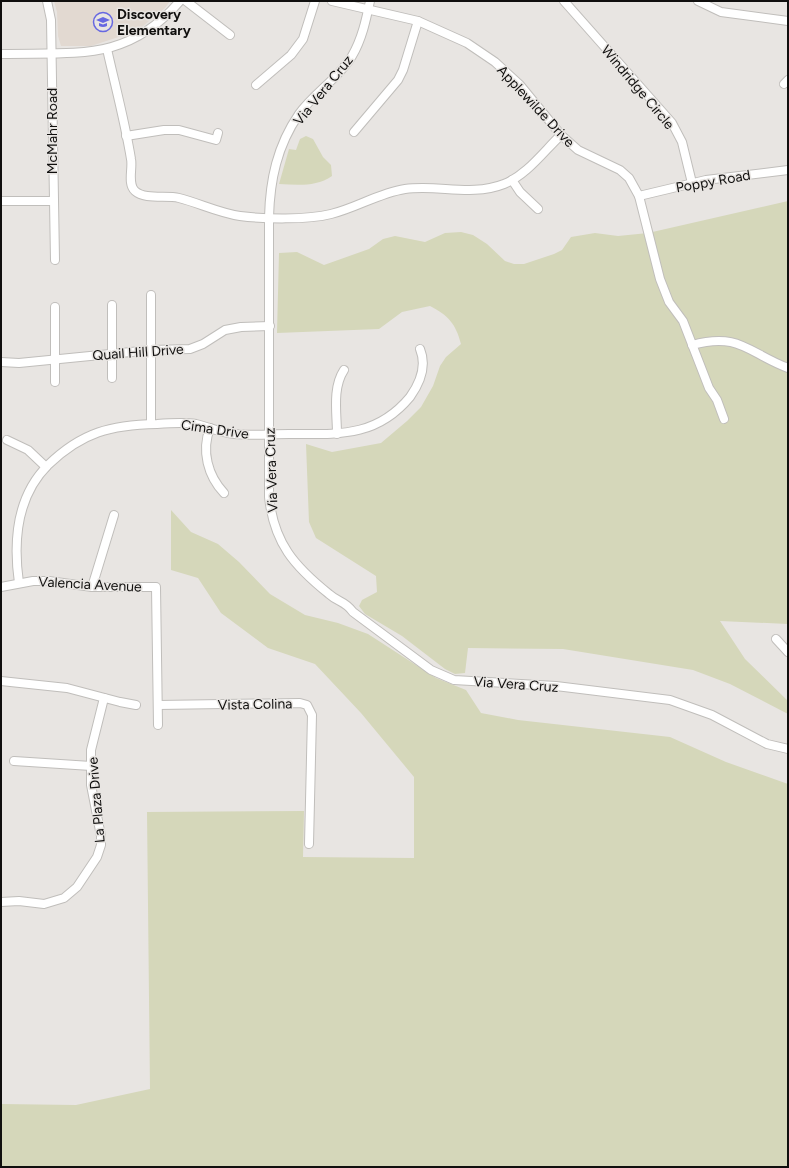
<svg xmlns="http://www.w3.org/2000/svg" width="789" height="1168" font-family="Figtree,sans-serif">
	<rect width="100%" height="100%" fill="#e8e5e2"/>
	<polygon fill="#e2d9d1" points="54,1 170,1 165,8 137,31 91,46 61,46 58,36 57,12"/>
	<g fill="#d5d7ba">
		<path d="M306 136 313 139 323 157 331 165 332 176C316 187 298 185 279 184L289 149 296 150 300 139Z"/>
		<path d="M788 201V624L720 621 745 659 788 701V714L730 684 693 670 563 649 468 648 465 673 455 674 445 669 402 636 365 614 359 606 362 600 377 592 376 576 316 538 309 522 306 444 332 452 381 443 407 421 421 407 433 386 440 366 446 357 461 344C456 324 448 315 430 306L402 312 379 329 277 333 279 253 297 252 324 265 369 249 383 239 395 236 425 242 445 233 461 232 473 235 487 244 505 261 514 264H524L554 254 562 250 571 237 595 233 618 236 648 233Z"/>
		<polygon points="171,510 191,532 218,544 239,562 270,594 305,615 338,623 368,634 436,678 466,690 481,713 518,720 670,737 726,762 788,784 788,1167 1,1167 1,1104 76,1105 150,1089 147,812 304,811 303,857 414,858 414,777 361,713 315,664 268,648 221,613 198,578 171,570"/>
	</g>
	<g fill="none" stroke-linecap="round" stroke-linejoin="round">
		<g stroke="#c0bebb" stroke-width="10">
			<g id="minor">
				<polyline points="47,1 51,20 55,260"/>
				<polyline points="186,1 230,35"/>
				<polyline points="332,1 418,21 467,43 495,62 520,85 561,135 578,150 620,170 629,178 639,196 660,279 669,302 683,321 709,388 717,400 724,419"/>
				<path d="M370 1C366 20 362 39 352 56 339 78 314 93 299 114 277 146 270 180 269 217V497C274 543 294 566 329 594 339 603 344 600 353 612L431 670 454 680 556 686 670 700 712 715 767 744 788 749"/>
				<polyline points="564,1 672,123 682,142 692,183"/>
				<polyline points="698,1 721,12 788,21"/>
				<path d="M107 49C115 85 125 122 131 159 133 168 127 184 135 191 145 200 166 195 179 198 199 203 219 213 240 216 264 219 307 220 331 214 356 208 379 193 405 189 438 184 471 197 504 184 527 175 544 151 561 135"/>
				<path d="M1 54C75 52 127 63 180 1"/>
				<polyline points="784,84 788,80"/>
				<polyline points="256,85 291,55 303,39 315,1"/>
				<polyline points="354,132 398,80 403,70 418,21"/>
				<polyline points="126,136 164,130 179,130 216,140 218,133"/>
				<polyline points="512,180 520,192 538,209"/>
				<polyline points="639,196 706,180 788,170"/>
				<polyline points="1,201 53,201"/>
				<polyline points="151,295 151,424"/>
				<polyline points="112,305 112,378"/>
				<polyline points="55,307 55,382"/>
				<path d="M692 345C740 332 748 353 788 368"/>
				<polyline points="1,362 19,363 151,350 190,349 203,344 225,330 241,327 270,326"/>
				<path d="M210 428C201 451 208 476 224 493"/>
				<path d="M337 434C337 414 332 388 344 370"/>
				<polyline points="7,440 28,450 46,467"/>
				<path d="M19 583C13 541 16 497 48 465 82 432 111 425 157 424 170 423 184 422 196 424 209 427 221 433 234 434 252 436 271 434 289 434 337 434 376 438 410 397 420 383 427 366 420 349"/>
				<polyline points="1,587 33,581 49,581 92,587 156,587 158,725"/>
				<polyline points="92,587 114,515"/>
				<polyline points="776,639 788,652"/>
				<polyline points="1,681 67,688 120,702 136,705"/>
				<polyline points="158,705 300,703 307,705 312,715 309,844"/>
				<polyline points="14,761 91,766"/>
				<polyline points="1,902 19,901 44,904 64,898 77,887 97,857 101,845 101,836 91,785 91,750 104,698"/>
			</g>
		</g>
		<use href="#minor" stroke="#fff" stroke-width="8"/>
	</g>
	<defs>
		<g id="school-ring" transform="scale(1)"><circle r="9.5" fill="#e8e5e2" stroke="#6768e1" stroke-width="1.5"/><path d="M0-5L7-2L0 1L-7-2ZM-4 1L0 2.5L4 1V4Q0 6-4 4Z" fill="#6768e1"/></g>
	</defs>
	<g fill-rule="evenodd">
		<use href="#school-ring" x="103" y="22"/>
	</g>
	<g text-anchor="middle" stroke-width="3" stroke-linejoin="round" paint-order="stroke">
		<g font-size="14" font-weight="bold" fill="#100f0e" stroke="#e8e5e2" text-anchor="start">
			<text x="117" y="19">Discovery<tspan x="117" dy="16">Elementary</tspan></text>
		</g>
		<g font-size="14" fill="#100f0e" stroke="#e8e5e2">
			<text transform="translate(638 87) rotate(50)" y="5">Windridge Circle</text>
			<text transform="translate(323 90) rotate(-51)" y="5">Via Vera Cruz</text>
			<text transform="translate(536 106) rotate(47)" y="5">Applewilde Drive</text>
			<text transform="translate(52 131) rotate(-90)" y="5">McMahr Road</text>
			<text transform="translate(713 181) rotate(-10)" y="5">Poppy Road</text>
			<text transform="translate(138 352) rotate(-4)" y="5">Quail Hill Drive</text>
			<text transform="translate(215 429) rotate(8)" y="5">Cima Drive</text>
			<text transform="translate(271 470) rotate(-92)" y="5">Via Vera Cruz</text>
			<text transform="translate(90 584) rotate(3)" y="5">Valencia Avenue</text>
			<text transform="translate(516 684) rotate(4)" y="5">Via Vera Cruz</text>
			<text transform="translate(255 704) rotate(-1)" y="5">Vista Colina</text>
			<text transform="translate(96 800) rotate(-95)" y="5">La Plaza Drive</text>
		</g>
	</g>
	<rect width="789" height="1168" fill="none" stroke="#100f0e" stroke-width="4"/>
</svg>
